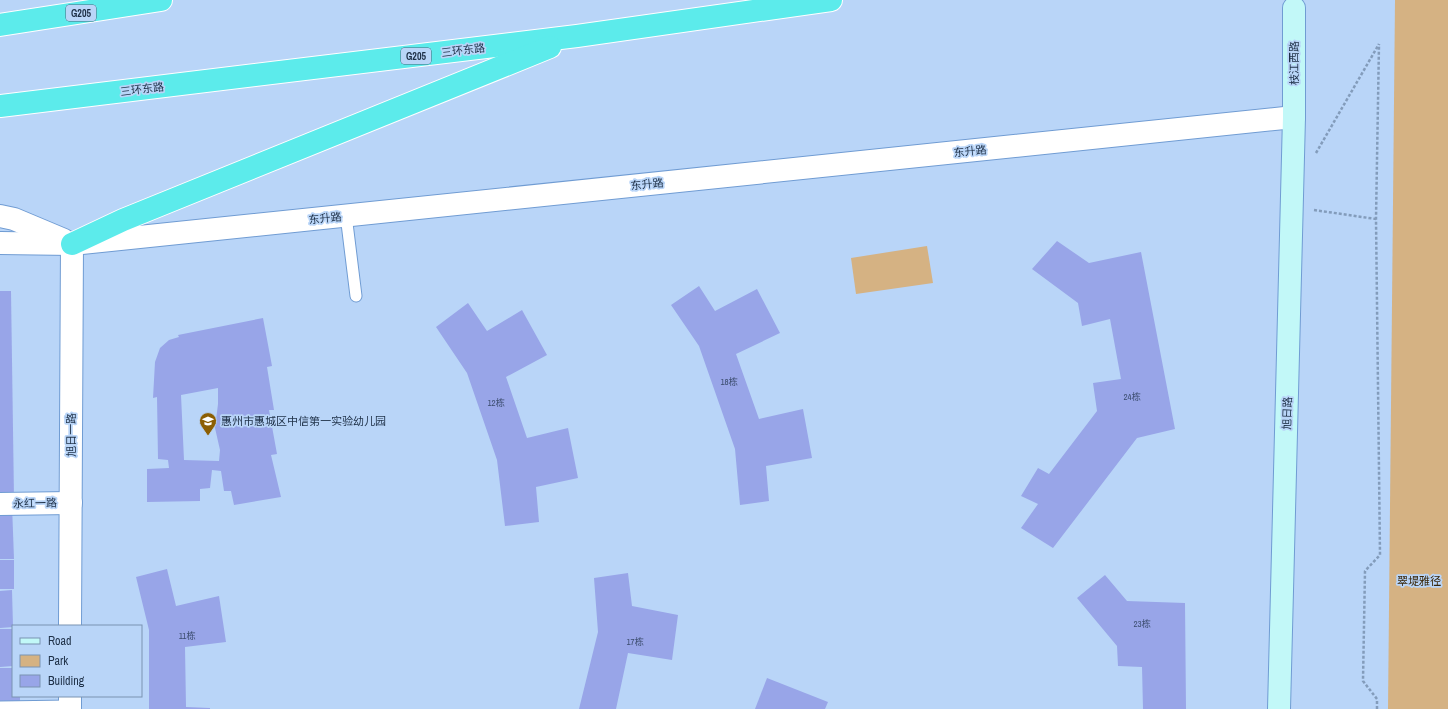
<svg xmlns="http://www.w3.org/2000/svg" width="1448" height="709" font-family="'Archivo Narrow','Noto Sans SC',sans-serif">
	<rect width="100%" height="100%" fill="#b9d5f8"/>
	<g fill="#d5b283">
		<polygon points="1395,0 1448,0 1448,709 1388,709"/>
		<polygon points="927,246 933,283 856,294 851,258"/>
	</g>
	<g fill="#98a5e8" fill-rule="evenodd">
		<polygon points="1057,241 1089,263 1141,252 1175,429 1137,438 1053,548 1021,528 1038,504 1021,496 1038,468 1049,474 1097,411 1093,383 1121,379 1110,319 1082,326 1078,303 1032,269"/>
		<polygon points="699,286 715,311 757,289 780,333 736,354 759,419 803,409 812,458 766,466 769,501 740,505 735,449 699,346 671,305"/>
		<polygon points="0,291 11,291 14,499 0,499"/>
		<polygon points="468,303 487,331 522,310 547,355 506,377 527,438 568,428 578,478 536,487 539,522 505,526 497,460 467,373 436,327"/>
		<path d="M263 318 272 366 267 367 274 410H269L277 454 271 455 281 497 234 505 231 491H224L221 471 212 470 210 488 200 489V501L147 502V469L169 468 168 460 158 459 157 397 153 398 155 362 160 348 169 340 179 337 178 335ZM218 388V404L215 428 220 450 219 461 184 460 181 395Z"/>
		<polygon points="0,505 12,505 14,559 0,559"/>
		<rect x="0" y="560" width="14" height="29"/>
		<polygon points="167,569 176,606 219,596 226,642 185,647 186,707 210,708 210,709 149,709 149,630 136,577"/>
		<polygon points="628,573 632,606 678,615 672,660 628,653 616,709 579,709 598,632 594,578"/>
		<polygon points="1105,575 1127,601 1185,603 1186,709 1143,709 1142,667 1118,666 1117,646 1077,598"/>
		<polygon points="12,590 13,627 0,628 0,591"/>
		<polygon points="0,629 13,629 13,666 0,667"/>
		<polygon points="0,668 13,668 13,696 20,696 20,704 0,704"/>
		<polygon points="767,678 828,702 825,709 755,709"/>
	</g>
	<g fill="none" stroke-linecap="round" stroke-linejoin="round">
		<g stroke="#709cd3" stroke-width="13">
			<g id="service">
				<polyline points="346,215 356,296"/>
				<polyline points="0,707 70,706"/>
			</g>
		</g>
		<g stroke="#709cd3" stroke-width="24">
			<g id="minor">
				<polyline points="0,216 14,219 64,240"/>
				<polyline points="0,243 72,244 1294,117"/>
				<polyline points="0,504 71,503"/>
				<polyline points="70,626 72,244"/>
				<polyline points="70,709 70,696"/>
			</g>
		</g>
		<g stroke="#709cd3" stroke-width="24">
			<polyline id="secondary" points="1279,709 1294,117 1294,8"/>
		</g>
		<g stroke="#fff" stroke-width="24">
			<g id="trunk">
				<polyline points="0,25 161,0"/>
				<polyline points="0,106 577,36 831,0"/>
				<polyline points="72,244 123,220 550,47"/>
			</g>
		</g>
		<g stroke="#839cbb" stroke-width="2.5" stroke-dasharray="3 2" stroke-linecap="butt">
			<polyline points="1316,153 1379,44"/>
			<polyline points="1314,210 1376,219"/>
			<polyline points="1377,709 1377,699 1363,681 1365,571 1380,555 1376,219 1379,44"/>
		</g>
		<use href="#service" stroke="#fff" stroke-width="11"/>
		<use href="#minor" stroke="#fff" stroke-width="22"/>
		<use href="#secondary" stroke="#c2f8f8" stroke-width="22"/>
		<use href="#trunk" stroke="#5cebeb" stroke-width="22"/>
	</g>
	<defs>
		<g id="school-pin" transform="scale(0.9)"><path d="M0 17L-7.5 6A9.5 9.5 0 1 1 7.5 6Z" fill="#8c5e03" stroke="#b9d5f8"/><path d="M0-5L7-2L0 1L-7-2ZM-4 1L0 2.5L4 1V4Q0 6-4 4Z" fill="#fff"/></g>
	</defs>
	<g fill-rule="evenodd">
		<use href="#school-pin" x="208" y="421"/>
	</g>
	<g text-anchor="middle" stroke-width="3.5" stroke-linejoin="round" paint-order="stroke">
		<g font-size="9" fill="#3c4d6f">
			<text x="729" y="385">18栋</text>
			<text x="1132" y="400">24栋</text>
			<text x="496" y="406">12栋</text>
			<text x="1142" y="627">23栋</text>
			<text x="187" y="639">11栋</text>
			<text x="635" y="645">17栋</text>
		</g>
		<g fill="#b9d5f8" stroke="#4c627c" stroke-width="1">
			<rect x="66" y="5" width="30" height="16" rx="3"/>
			<rect x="401" y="48" width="30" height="16" rx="3"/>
		</g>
		<g font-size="10" font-weight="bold" fill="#1e3047">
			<text x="81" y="17">G205</text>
			<text x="416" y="60">G205</text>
		</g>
		<g font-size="11" fill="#1e3047" stroke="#b9d5f8">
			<text transform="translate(463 50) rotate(-7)" y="4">三环东路</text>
			<text transform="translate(1294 63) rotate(-90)" y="4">枝江西路</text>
			<text transform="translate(142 89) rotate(-7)" y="4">三环东路</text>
			<text transform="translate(970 151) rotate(-6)" y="4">东升路</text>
			<text transform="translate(647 184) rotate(-6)" y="4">东升路</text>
			<text transform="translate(325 218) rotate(-6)" y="4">东升路</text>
			<text transform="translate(1287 413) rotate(-88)" y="4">旭日路</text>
			<text transform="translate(71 435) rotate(-90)" y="4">旭日一路</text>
			<text transform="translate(35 503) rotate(-1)" y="4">永红一路</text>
		</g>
		<g font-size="11" fill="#1e3047" stroke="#b9d5f8" text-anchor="start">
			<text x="221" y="425">惠州市惠城区中信第一实验幼儿园</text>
		</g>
		<g font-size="11" fill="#392608" stroke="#b9d5f8">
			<text x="1419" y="585">翠堤雅径</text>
		</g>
	</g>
	<rect x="12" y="625" width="130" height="72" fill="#b9d5f8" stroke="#7b93b1"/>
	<rect x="20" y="638" width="20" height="6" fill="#c2f8f8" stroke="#7b93b1"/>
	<text x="48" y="645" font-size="12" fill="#1e3047">Road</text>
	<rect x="20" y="655" width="20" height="12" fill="#d5b283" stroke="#7b93b1"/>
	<text x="48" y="665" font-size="12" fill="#1e3047">Park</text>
	<rect x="20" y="675" width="20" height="12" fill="#98a5e8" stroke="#7b93b1"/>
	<text x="48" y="685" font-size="12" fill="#1e3047">Building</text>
</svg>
